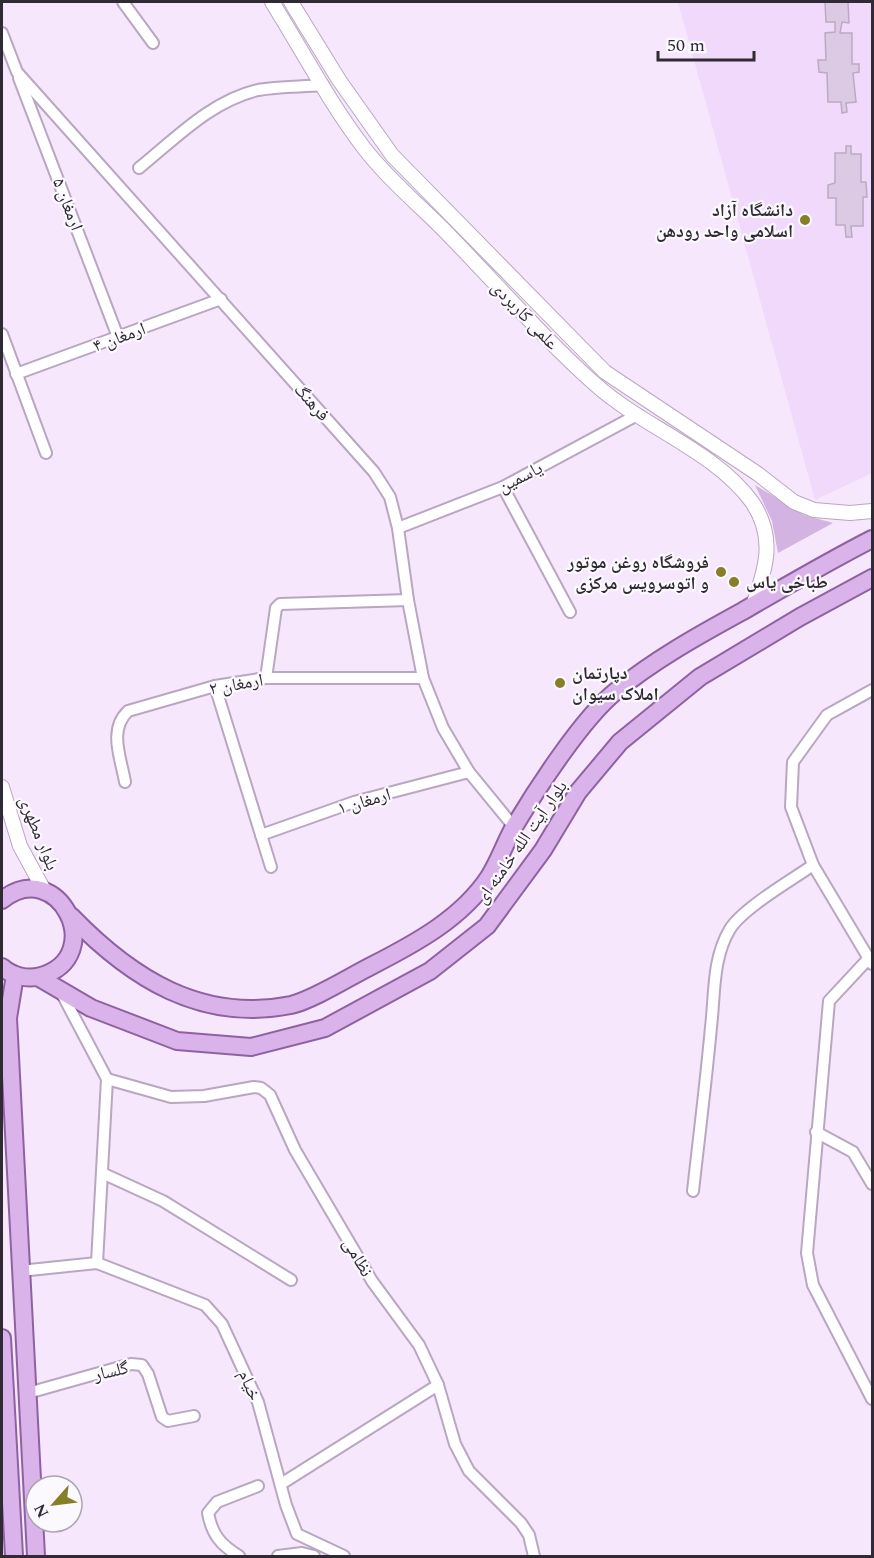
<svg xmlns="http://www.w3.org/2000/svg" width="874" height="1558" font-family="Spectral,'Noto Naskh Arabic',serif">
	<rect width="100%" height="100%" fill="#f6e7fc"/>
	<polygon fill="#f0d9fb" points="678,2 872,2 872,473 815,500"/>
	<polygon fill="#d3b3e1" points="755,485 804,515 833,523 778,553 772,521"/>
	<g fill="#dccae5" stroke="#bbaac3" stroke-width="1.5">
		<polygon points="825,2 848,2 849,23 842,22 840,33 852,33 852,64 859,64 859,72 853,73 856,102 846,103 847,112 842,113 841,102 828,102 827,73 819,72 818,60 826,60 825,33 835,32 835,22 826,22"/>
		<polygon points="846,146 851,146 851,154 861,154 861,182 866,182 867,197 863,197 863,226 851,226 852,237 846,237 845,225 836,225 836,198 828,198 828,185 835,183 835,153 846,153"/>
	</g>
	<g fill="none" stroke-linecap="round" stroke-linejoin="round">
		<g stroke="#b9a7c1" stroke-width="14">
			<g id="minor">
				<polyline points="123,2 153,43"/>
				<polyline points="2,33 17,72 374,472 390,497 398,528 408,600 423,678 443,728 469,772 514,827"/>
				<polyline points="19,78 118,337"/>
				<path d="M139 168C176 138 211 101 258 90 279 86 302 87 323 85"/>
				<polyline points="2,334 46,453"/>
				<polyline points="16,374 221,299"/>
				<polyline points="503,487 570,612"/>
				<polyline points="398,528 503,487 637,415"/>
				<polyline points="266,678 276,608 280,604 408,600"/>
				<polyline points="215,686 271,867"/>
				<polyline points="872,690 827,715 793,762 791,807 813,865 872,964"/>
				<path d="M125 782C121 758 108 730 128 711L215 686 266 678H423"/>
				<polyline points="261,835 354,802 469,772"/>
				<polyline points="869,958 829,1001 807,1253 813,1285 872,1399"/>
				<polyline points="61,992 107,1079 97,1263 205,1305 222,1324 258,1402 286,1505 297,1534 344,1556"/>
				<polyline points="107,1079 171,1097 204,1096 254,1087 261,1088 270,1095 295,1150 372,1281 419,1345 438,1385 455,1444 469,1471 521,1523 529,1535 534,1556"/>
				<polyline points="816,1132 853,1152 872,1184"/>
				<polyline points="102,1173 163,1201 291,1280"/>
				<path d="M693 1191C699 1137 706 1082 711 1027 715 994 712 959 730 929 743 908 792 880 813 865"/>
				<polyline points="20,1271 97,1263"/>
				<polyline points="28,1393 131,1364 142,1365 148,1374 162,1417 168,1421 194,1416"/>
				<polyline points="281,1484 438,1385"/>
				<path d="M239 1556C221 1545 212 1535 208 1513L217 1502 258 1486"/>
				<polyline points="278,1556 302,1553 314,1556"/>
			</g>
		</g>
		<g stroke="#b9a7c1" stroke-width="16">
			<g id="tertiary">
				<path d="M272 2C302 50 329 102 364 148 387 178 417 203 443 229 494 281 542 337 596 385 643 427 715 451 752 502 776 537 766 569 753 605"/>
				<polyline points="291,2 339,80 392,155 605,372 758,474 794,502 814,510 850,513 872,511"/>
				<polyline points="2,787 20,846 45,892"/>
			</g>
		</g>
		<g stroke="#8e62a2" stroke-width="20">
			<g id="primary">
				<path d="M2 900C58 855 109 956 41 976 27 980 12 976 2 967"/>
				<path d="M71 916C131 978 201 1023 291 1005 313 1000 351 976 373 965 416 943 462 918 489 877 499 861 505 843 514 827 536 790 582 719 615 692 654 660 699 635 743 611 786 586 829 561 872 539"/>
				<polyline points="15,975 8,1018 36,1556"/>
				<polyline points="38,977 91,1008 177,1041 251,1047 325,1028 430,971 487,926 543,850 578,792 620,742 700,677 800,617 872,578"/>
				<polyline points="2,1338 14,1556"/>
			</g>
		</g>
		<use href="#minor" stroke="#fff" stroke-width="10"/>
		<use href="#tertiary" stroke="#fff" stroke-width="14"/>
		<use href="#primary" stroke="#dab3eb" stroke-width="16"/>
	</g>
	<g fill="#867f27" stroke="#fcf9fe" stroke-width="2">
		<circle cx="805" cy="220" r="6"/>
		<circle cx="721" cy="572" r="6"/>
		<circle cx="734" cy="582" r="6"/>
		<circle cx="560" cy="683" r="6"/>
	</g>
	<g text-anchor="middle" stroke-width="4.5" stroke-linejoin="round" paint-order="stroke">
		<g font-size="18" fill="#302a34" stroke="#fcf9fe">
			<text transform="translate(68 204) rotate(69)" y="6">ارمغان ۵</text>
			<text transform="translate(525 315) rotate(46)" y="6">علمی کاربردی</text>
			<text transform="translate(119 337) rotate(-20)" y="6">ارمغان ۴</text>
			<text transform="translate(312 402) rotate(49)" y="6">فرهنگ</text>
			<text transform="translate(520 477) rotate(-27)" y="6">یاسمین</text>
			<text transform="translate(236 684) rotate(-10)" y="6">ارمغان ۲</text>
			<text transform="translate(364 801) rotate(-16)" y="6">ارمغان ۱</text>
			<text transform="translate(39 833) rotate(68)" y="6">بلوار مطهری</text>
			<text transform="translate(521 842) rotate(-55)" y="6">بلوار آیت الله خامنه ای</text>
			<text transform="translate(358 1257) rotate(60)" y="6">نظامی</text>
			<text transform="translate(111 1371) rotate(-13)" y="6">گلسار</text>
			<text transform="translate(250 1385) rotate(67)" y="6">خیام</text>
		</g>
		<g font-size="18" font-weight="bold" fill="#302a34" stroke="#fcf9fe" text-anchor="end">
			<text x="793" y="216">دانشگاه آزاد<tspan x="793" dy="21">اسلامی واحد رودهن</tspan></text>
			<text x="709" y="568">فروشگاه روغن موتور<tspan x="709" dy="21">و اتوسرویس مرکزی</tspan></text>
			<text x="746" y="588" text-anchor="start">طباخی یاس</text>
			<text x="572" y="679" text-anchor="start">دپارتمان<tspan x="572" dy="21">املاک سیوان</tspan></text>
		</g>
	</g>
	<rect width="874" height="1558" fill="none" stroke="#302a34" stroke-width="6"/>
	<g transform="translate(54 1504) rotate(242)"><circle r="28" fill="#fcf9fe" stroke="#aaa6ad" stroke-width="1.5"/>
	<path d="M0-4.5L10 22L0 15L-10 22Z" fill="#867f27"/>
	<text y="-9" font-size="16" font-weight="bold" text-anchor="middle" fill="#302a34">N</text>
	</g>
	<path d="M658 51v9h96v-9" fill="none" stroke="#302a34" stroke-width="3"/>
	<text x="667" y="51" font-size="18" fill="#302a34" stroke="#fcf9fe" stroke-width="4.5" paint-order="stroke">50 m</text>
</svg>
